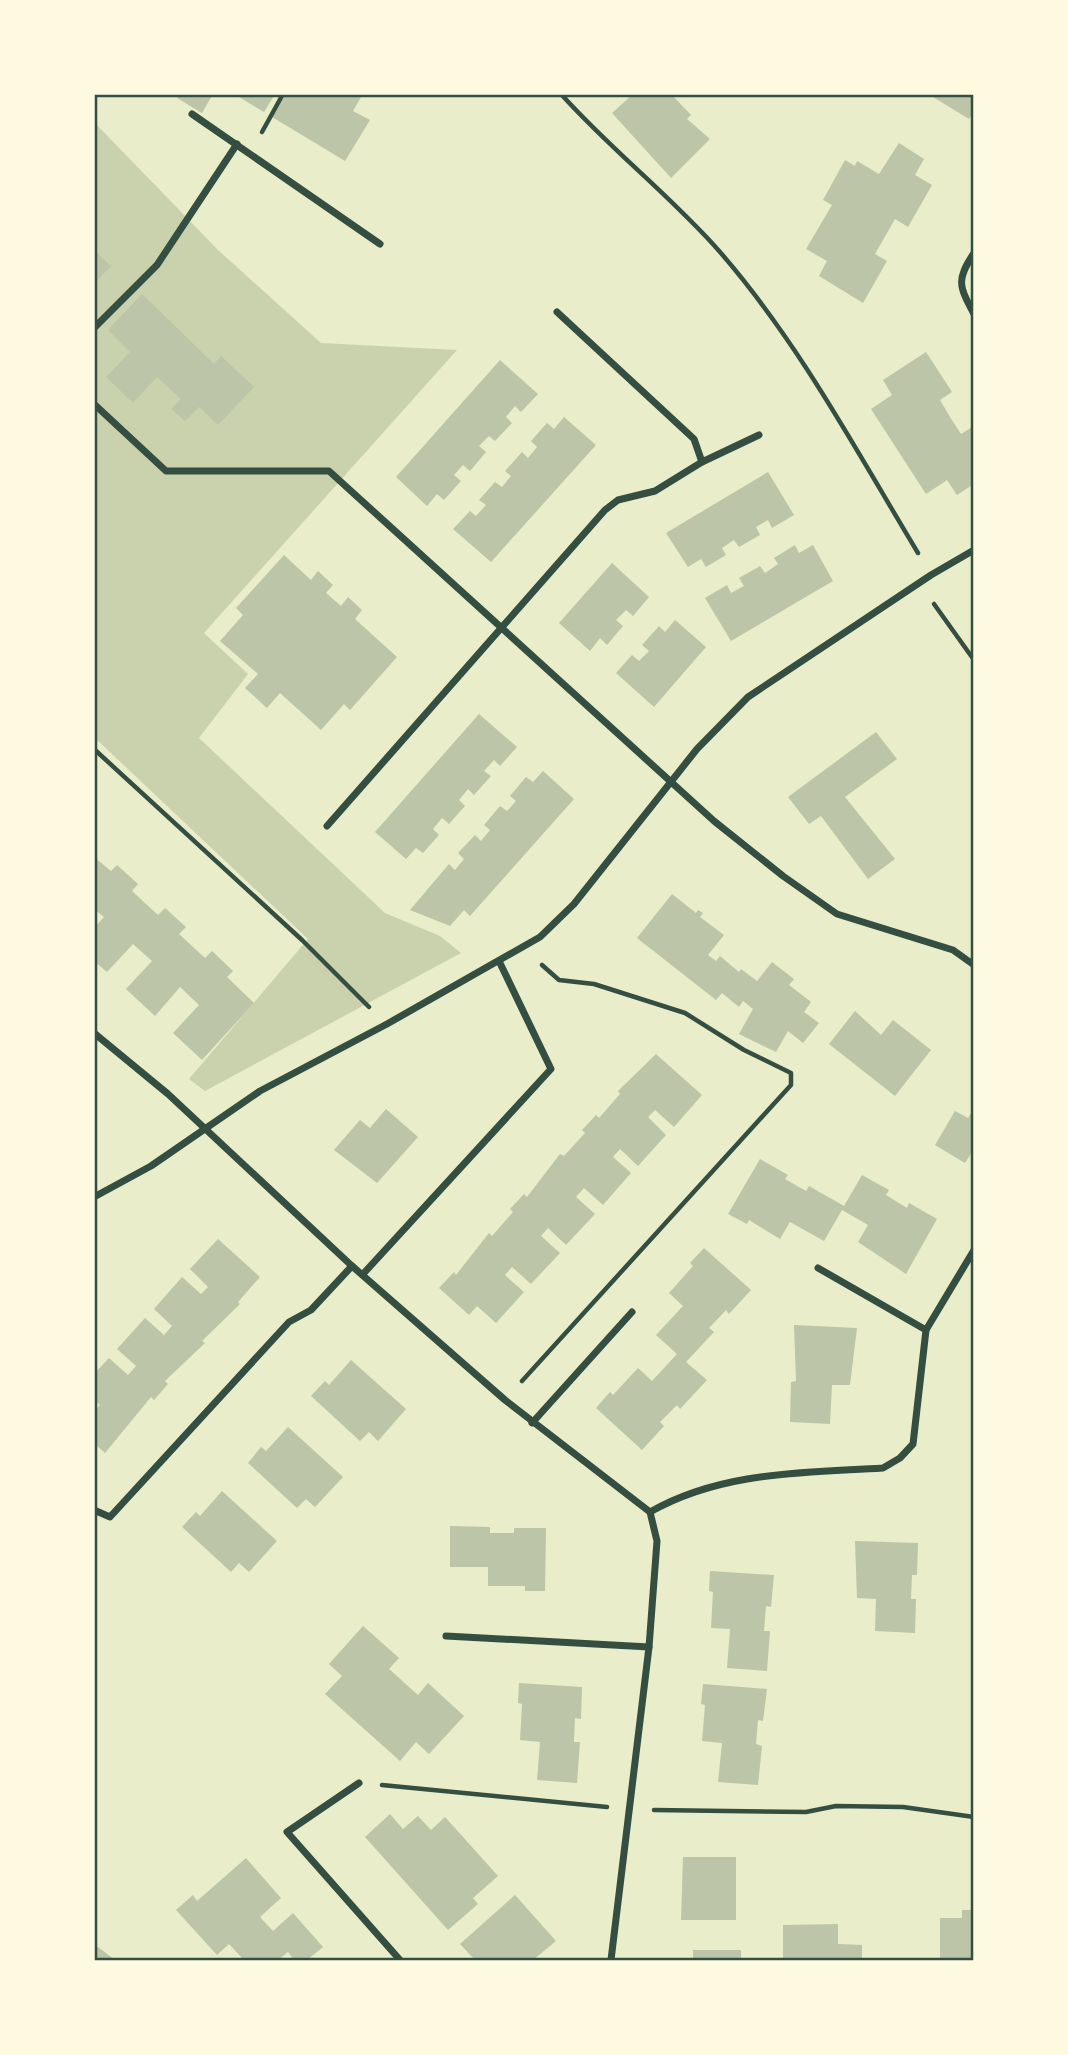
<svg xmlns="http://www.w3.org/2000/svg" width="1068" height="2055" font-family="Signika,sans-serif">
	<rect width="100%" height="100%" fill="#e9edc9"/>
	<polygon fill="#cad2ad" points="94,122 218,250 321,343 457,350 204,633 248,674 199,738 385,913 440,936 461,953 205,1091 189,1079 308,939 95,738"/>
	<g fill="#bcc5a7">
		<polygon points="180,94 213,94 202,113 177,98"/>
		<polygon points="234,94 275,94 264,112"/>
		<polygon points="286,94 361,97 353,111 370,120 345,161 272,117"/>
		<polygon points="633,94 671,94 691,115 687,119 710,139 671,178 612,113"/>
		<polygon points="928,94 974,94 974,112 969,119"/>
		<polygon points="899,143 924,159 915,175 932,185 908,227 895,219 875,254 887,261 863,303 819,276 827,261 806,249 832,205 823,200 845,160 855,166 857,161 879,174"/>
		<polygon points="94,250 111,266 94,284"/>
		<polygon points="142,294 214,364 221,356 254,387 218,425 199,407 185,421 171,409 181,399 157,377 133,403 106,377 130,352 108,330"/>
		<polygon points="926,352 952,392 940,400 950,417 961,434 974,426 974,484 957,495 947,480 926,494 871,409 892,395 883,380"/>
		<polygon points="500,360 538,394 521,412 515,406 506,417 512,423 495,441 489,436 479,446 486,452 470,471 463,465 454,475 461,481 444,500 437,494 427,506 396,477"/>
		<polygon points="564,417 596,445 491,562 453,529 470,511 476,516 486,505 479,500 495,482 502,487 511,476 505,471 522,452 528,458 537,447 531,441 547,423 554,429"/>
		<polygon points="768,472 794,515 772,528 768,520 756,527 760,535 739,547 734,540 722,548 726,555 706,567 701,559 688,567 666,533"/>
		<polygon points="795,545 799,553 813,545 833,581 731,641 705,598 727,585 731,593 744,586 739,578 760,566 765,573 778,564 774,558"/>
		<polygon points="284,555 311,580 318,571 333,585 326,593 341,606 348,597 362,610 355,619 397,657 350,710 344,704 321,730 280,693 267,708 245,688 258,674 220,641 243,615 236,608"/>
		<polygon points="612,563 649,597 633,616 626,610 616,620 623,626 607,645 600,638 590,651 559,623"/>
		<polygon points="675,620 706,647 654,707 616,673 632,655 639,661 649,651 642,645 659,626 665,632"/>
		<polygon points="479,714 517,747 500,766 494,760 484,771 491,776 474,795 468,789 459,800 465,806 449,824 442,818 433,829 439,835 423,853 416,848 406,859 375,832"/>
		<polygon points="876,732 897,759 845,797 895,859 868,879 821,816 809,824 788,797"/>
		<polygon points="543,771 574,799 470,916 464,910 450,926 410,910 449,864 455,870 464,859 458,853 475,835 481,841 490,830 484,825 500,806 507,811 516,801 510,796 526,777 533,782"/>
		<polygon points="94,857 111,871 117,865 138,884 132,891 158,915 165,908 186,927 179,934 205,958 212,951 233,971 227,977 254,1003 202,1060 173,1033 199,1005 180,987 155,1016 126,989 152,961 144,954 133,944 107,972 94,961 94,928 104,917 94,909"/>
		<polygon points="672,894 696,913 698,910 703,913 700,917 724,935 708,955 716,961 720,956 739,972 741,969 757,981 772,962 794,979 789,985 811,1002 804,1012 819,1023 803,1043 788,1031 776,1052 739,1034 753,1009 743,1001 739,1007 722,993 716,1000 637,938"/>
		<polygon points="855,1011 881,1035 893,1020 931,1050 895,1096 829,1044"/>
		<polygon points="656,1054 702,1095 674,1127 655,1110 648,1117 666,1135 638,1166 620,1149 613,1157 631,1173 603,1205 584,1188 576,1197 595,1214 566,1245 548,1228 541,1236 560,1253 531,1284 512,1267 505,1275 524,1292 496,1323 477,1306 469,1315 439,1288 454,1272 456,1275 489,1233 492,1236 513,1212 510,1209 524,1194 527,1197 560,1154 564,1156 585,1133 582,1130 596,1115 599,1118 620,1094 618,1091"/>
		<polygon points="974,1108 974,1149 965,1163 935,1145 955,1111 968,1118"/>
		<polygon points="386,1109 418,1137 377,1183 334,1150 360,1120 370,1128"/>
		<polygon points="760,1159 788,1175 785,1179 806,1191 809,1186 844,1206 862,1175 889,1190 886,1195 907,1208 909,1203 937,1219 906,1274 858,1242 868,1225 842,1210 824,1241 790,1222 780,1239 749,1220 747,1224 728,1214"/>
		<polygon points="218,1239 260,1277 238,1302 240,1304 202,1341 205,1343 165,1381 168,1384 154,1400 151,1397 105,1453 94,1443 94,1411 100,1405 94,1400 94,1374 109,1358 128,1375 136,1366 117,1349 145,1318 164,1335 172,1326 154,1309 182,1277 201,1294 208,1287 190,1269"/>
		<polygon points="704,1248 751,1290 729,1314 726,1310 709,1328 714,1332 686,1362 707,1380 680,1409 677,1405 660,1422 664,1426 642,1450 596,1408 610,1392 613,1395 638,1368 652,1381 677,1354 656,1335 683,1306 669,1293 693,1266 690,1263"/>
		<polygon points="794,1325 857,1328 850,1385 832,1385 830,1424 790,1422 791,1382 796,1381"/>
		<polygon points="351,1360 406,1409 378,1441 369,1432 360,1441 311,1396 325,1381 329,1385"/>
		<polygon points="288,1427 343,1477 315,1507 306,1499 297,1508 248,1463 261,1447 266,1451"/>
		<polygon points="222,1491 277,1541 249,1572 239,1563 231,1572 182,1527 196,1512 200,1516"/>
		<polygon points="450,1526 490,1527 490,1533 514,1533 514,1528 546,1528 545,1591 525,1591 525,1586 488,1586 488,1567 450,1567"/>
		<polygon points="855,1541 918,1543 917,1575 912,1575 911,1599 916,1599 915,1633 875,1631 876,1599 857,1598"/>
		<polygon points="710,1571 774,1575 771,1607 766,1606 764,1631 770,1631 767,1671 727,1668 730,1629 711,1628 713,1592 709,1591"/>
		<polygon points="363,1626 399,1658 389,1669 418,1695 428,1683 464,1716 429,1754 416,1742 400,1761 325,1694 342,1676 329,1664"/>
		<polygon points="519,1683 582,1687 581,1719 575,1718 574,1742 580,1742 577,1783 537,1780 540,1742 520,1740 522,1704 518,1703"/>
		<polygon points="703,1684 767,1689 763,1721 758,1720 756,1744 762,1746 758,1785 718,1782 722,1743 702,1741 705,1705 701,1704"/>
		<polygon points="390,1814 403,1829 418,1816 431,1830 445,1817 498,1876 473,1898 478,1904 448,1930 365,1837"/>
		<polygon points="683,1857 736,1857 736,1920 681,1920"/>
		<polygon points="246,1858 281,1898 260,1917 273,1931 293,1913 323,1947 307,1960 294,1960 288,1952 278,1960 244,1960 229,1944 217,1955 176,1910 193,1895 197,1901"/>
		<polygon points="515,1895 556,1941 533,1960 475,1960 460,1944"/>
		<polygon points="962,1910 974,1910 974,1960 940,1960 940,1918 962,1918"/>
		<polygon points="838,1924 838,1944 862,1945 862,1960 783,1960 783,1925"/>
		<polygon points="94,1944 115,1960 94,1960"/>
		<rect x="693" y="1950" width="48" height="10"/>
	</g>
	<g fill="none" stroke-linecap="round" stroke-linejoin="round">
		<g stroke="#344e41" stroke-width="4.5">
			<path d="M561 94C611 150 671 196 720 252 799 343 856 450 918 553"/>
			<polyline points="262,132 283,94"/>
			<polyline points="934,604 974,660"/>
			<polyline points="94,749 302,940 369,1007"/>
			<polyline points="522,1381 791,1085 791,1073 744,1050 685,1013 594,984 559,980 542,965"/>
			<polyline points="382,1785 607,1807"/>
			<polyline points="654,1810 806,1812 836,1806 903,1807 974,1817"/>
		</g>
		<g stroke="#344e41" stroke-width="7">
			<polyline points="192,114 380,244"/>
			<path d="M974 253C956 280 959 286 974 314"/>
			<polyline points="557,312 694,439 702,462"/>
			<polyline points="94,328 157,265 237,144"/>
			<polyline points="94,404 166,471 329,471 714,821 783,876 837,914 953,950 974,965"/>
			<polyline points="327,826 605,510 618,500 655,491 702,462 759,435"/>
			<polyline points="94,1033 168,1094 352,1266 505,1400 650,1512 657,1541 649,1647 611,1960"/>
			<polyline points="94,1197 151,1166 260,1091 387,1024 540,937 574,904 697,749 748,697 931,575 974,550"/>
			<polyline points="818,1268 926,1330"/>
			<polyline points="363,1274 551,1069 499,961"/>
			<polyline points="532,1423 632,1312"/>
			<polyline points="94,1510 110,1517 289,1322 311,1310 352,1266"/>
			<path d="M650 1512C722 1471 803 1473 883 1468L900 1458 913 1444 926 1330 974 1250"/>
			<polyline points="446,1636 649,1647"/>
			<polyline points="359,1783 287,1832 400,1960"/>
		</g>
	</g>
	<rect width="1068" height="2055" fill="none" stroke="#fefae0" stroke-width="192"/>
	<rect x="96" y="96" width="876" height="1863" fill="none" stroke="#344e41" stroke-width="2.5"/>
</svg>
